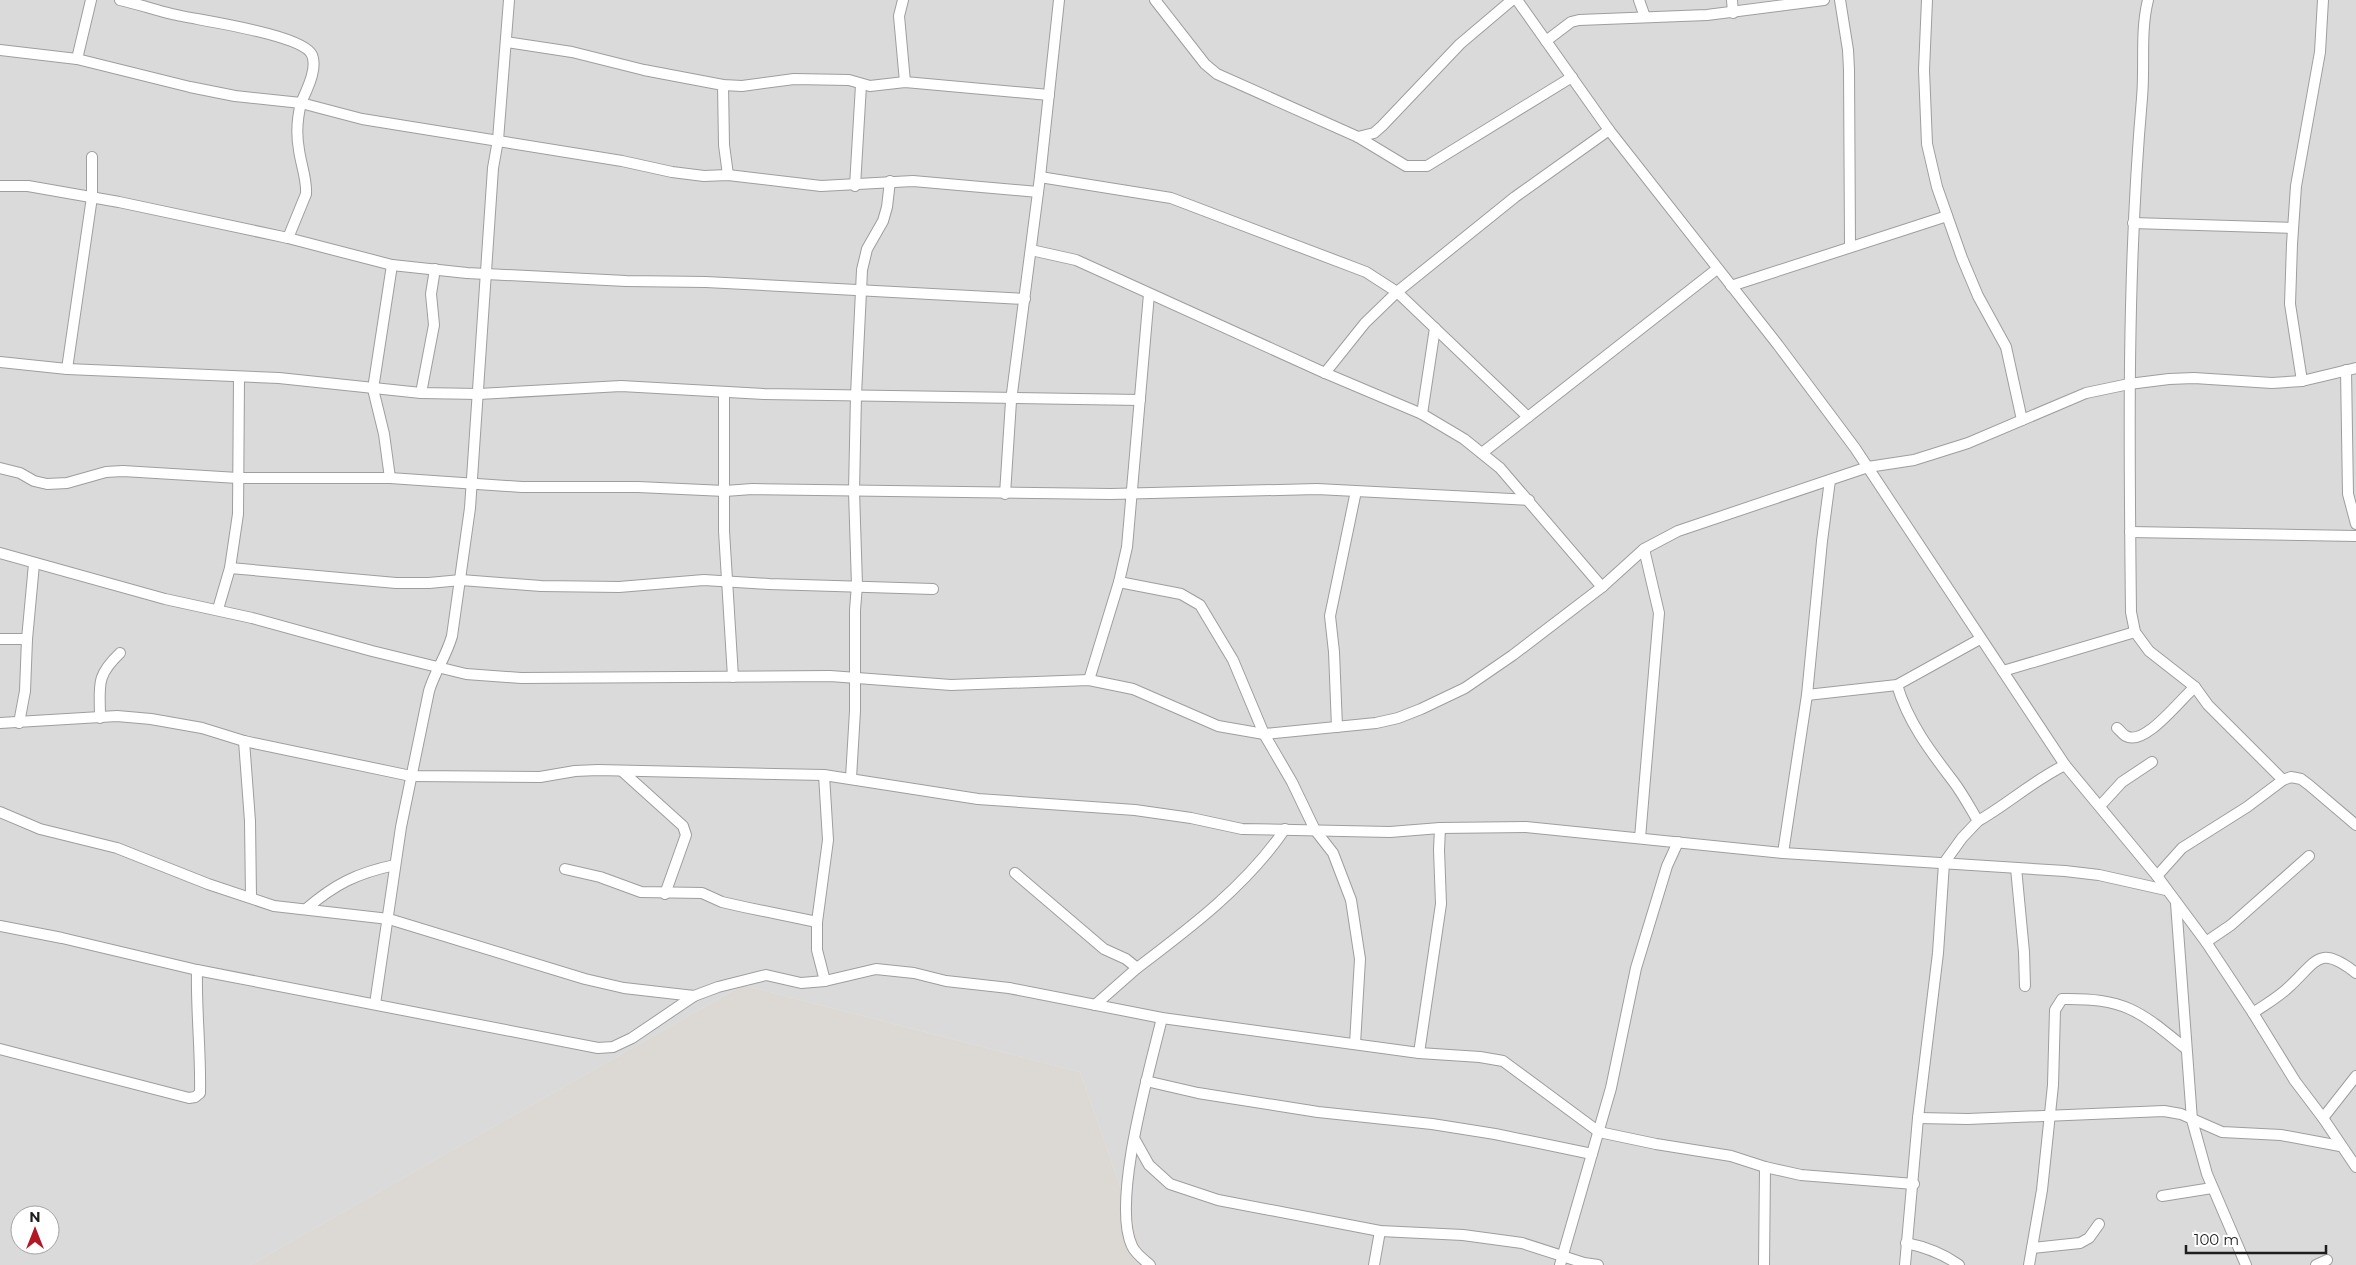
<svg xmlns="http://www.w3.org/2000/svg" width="2356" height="1265" font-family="Montserrat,sans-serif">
	<rect width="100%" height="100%" fill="#ede9e4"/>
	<path fill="#dbdada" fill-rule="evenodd" d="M0 0H2356V1265H1148L1080 1072 743 985 250 1265H0ZM20 1215H50V1245H20Z"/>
	<polygon fill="#dcd9d5" points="743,985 1080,1072 1148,1265 250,1265"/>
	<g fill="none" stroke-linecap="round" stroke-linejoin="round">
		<g stroke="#9e9e9e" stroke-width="12">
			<g id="minor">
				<path d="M120 0C138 4 155 10 172 14 196 20 303 34 312 55 318 69 306 91 301 103L362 119 622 161 672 172 704 176 728 175 821 186 913 181 1038 192"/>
				<polyline points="903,0 899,16 905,82"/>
				<polyline points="1155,0 1205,64 1217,74 1358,137 1374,133 1382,126 1460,44 1512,0"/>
				<polyline points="1517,0 1609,130 1778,345 1855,448 2065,765 2157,876 2206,942 2253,1013 2295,1081 2323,1118 2356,1167"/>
				<polyline points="1639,0 1645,17"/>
				<polyline points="1732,0 1733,13"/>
				<polyline points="1840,0 1848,50 1849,70 1850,246"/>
				<polyline points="1927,0 1924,70 1927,144 1937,187 1962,258 1978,296 2006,347 2022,420"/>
				<path d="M2148 0C2140 32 2145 65 2142 98 2127 269 2129 440 2131 612L2135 632 2149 651 2195 687 2208 705 2283 780"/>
				<polyline points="1546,41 1571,22 1579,20 1707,15 1824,0"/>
				<polyline points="506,42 572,52 644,70 723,85 742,86 794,79 849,80 870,86 905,82 1049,95"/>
				<path d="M0 50 77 59 190 87 235 96 301 103C297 119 296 134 299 150 301 165 307 179 306 194L288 238"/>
				<polyline points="77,59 91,0"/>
				<polyline points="723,85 724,145 728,175"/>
				<polyline points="1358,137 1406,166 1427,166 1572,77"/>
				<polyline points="1040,177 1171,198 1366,272 1397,292 1528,417"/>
				<polyline points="0,186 28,186 119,202 288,238 392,265 467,273 626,281 706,282 1025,299"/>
				<polyline points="855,186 861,85"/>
				<polyline points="2133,223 2293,228"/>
				<polyline points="1031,250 1076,260 1325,373 1422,414 1464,439 1500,468 1602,587"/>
				<polyline points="1731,286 1947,216"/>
				<polyline points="0,362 67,369 279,378 421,393 479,394 621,386 764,394 1140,400"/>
				<polyline points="67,369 92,197 92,157"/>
				<polyline points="2346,370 2348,494 2356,524"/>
				<polyline points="1325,373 1365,323 1397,292 1515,197 1609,130"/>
				<polyline points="2302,381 2290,304 2292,244 2296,186 2320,52 2323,0"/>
				<polyline points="724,392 724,531 733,677"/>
				<polyline points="421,393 434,325 431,294 435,269"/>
				<polyline points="1422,414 1435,328"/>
				<polyline points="1482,453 1717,269"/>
				<polyline points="0,468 20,473 34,481 47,484 67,483 106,472 123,471 238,478 390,478 522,487 638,487 725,491 752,489 1111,494 1317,489 1529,500"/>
				<polyline points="390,478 384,434 373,389 392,265"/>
				<polyline points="1005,494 1011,401 1040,177 1059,0"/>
				<polyline points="2130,532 2356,536"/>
				<polyline points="0,553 165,599 252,618 372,651 466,674 521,678 830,676 951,685 1089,680 1133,689 1218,726 1264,734 1376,723 1398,718 1421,709 1465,688 1513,655 1602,587 1644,549 1678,531 1868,467 1914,460 1968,443 2086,393 2129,384 2169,379 2194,378 2272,383 2302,381 2356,368"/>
				<polyline points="230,568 396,583 429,583 461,580 541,586 619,587 704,580 769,584 933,589"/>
				<polyline points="1119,582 1181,594 1200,605 1233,660 1264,734 1292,782 1315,830 1333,853 1351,900 1360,959 1355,1044"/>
				<polyline points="218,609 230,568 238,514 239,378"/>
				<polyline points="0,639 27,639 34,564"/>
				<polyline points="2003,671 2135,632"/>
				<polyline points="1089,680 1119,582 1127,547 1149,294"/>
				<path d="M1897 685C1908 722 1930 751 1953 781 1963 794 1970 808 1978 821L1962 838 1944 863 1938 953 1918 1118 1905 1265"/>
				<polyline points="1807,695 1897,685 1980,639"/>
				<path d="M100 718C100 685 95 677 120 653"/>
				<polyline points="0,723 117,716 151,719 202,728 244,741 411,776 540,777 575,771 598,770 824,775 978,799 1135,810 1191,818 1242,829 1390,832 1440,828 1526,827 1783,853 2065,871 2099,875 2166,890"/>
				<polyline points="19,723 25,691 27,639"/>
				<polyline points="1337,727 1334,652 1330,616 1356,491"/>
				<path d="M2117 728C2120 730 2123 735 2126 736 2145 747 2181 698 2195 687"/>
				<polyline points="244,741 250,821 251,897"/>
				<polyline points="622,771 683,826 686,835 665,894"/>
				<polyline points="824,775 828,840 817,922 817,950 825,981"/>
				<polyline points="851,778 855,711 855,610 857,585 854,491 856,395 862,270 867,249 883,221 887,207 890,181"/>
				<polyline points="2100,806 2122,782 2152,762"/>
				<polyline points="0,812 40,829 117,848 208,884 274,906 389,919 585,979 624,988 694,996"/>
				<path d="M1978 821C2008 804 2034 780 2065 765"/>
				<polyline points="1640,838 1659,613 1644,549"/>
				<polyline points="1783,853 1807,695 1822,541 1830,480"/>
				<polyline points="2016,868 2024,952 2025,986"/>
				<polyline points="565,869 600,877 641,892 702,893 722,902 744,907 817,922"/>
				<polyline points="1015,873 1104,949 1126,959 1137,968 1095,1005"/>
				<polyline points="2157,876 2182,848 2247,807 2283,780 2291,777 2301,779 2309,785 2356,825"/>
				<polyline points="2176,903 2192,1120 2207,1174 2246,1265"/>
				<path d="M306 909C335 884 357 873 395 865"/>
				<polyline points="0,926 62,938 197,970 598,1048 613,1047 632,1038 694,996 718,987 766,975 801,983 825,981 876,969 914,973 946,981 1009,988 1162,1018 1419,1053 1480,1057 1503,1061 1599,1132 1656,1144 1731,1156 1765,1167 1801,1175 1914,1184"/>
				<polyline points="2206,942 2231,925 2309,856"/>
				<path d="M1137 968C1190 928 1247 885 1285 829"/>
				<path d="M375 1004 401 827 429 691C435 671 446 657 452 636L470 508 493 168 498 140 509 0"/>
				<path d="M2253 1013C2266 1004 2279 997 2290 986 2317 961 2319 944 2356 973"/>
				<path d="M0 1049 189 1098 195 1097 200 1093C201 1052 196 1011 197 970"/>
				<polyline points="1419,1053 1441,904 1439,850 1440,828"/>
				<polyline points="1146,1081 1198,1093 1318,1112 1432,1124 1495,1134 1592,1154"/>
				<polyline points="1918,1118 1968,1119 2164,1111 2181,1114 2222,1132 2281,1135 2340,1146"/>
				<polyline points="2323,1118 2356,1076"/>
				<polyline points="1135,1140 1149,1165 1170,1184 1218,1200 1380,1231 1463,1235 1522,1243 1584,1263 1598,1265"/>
				<polyline points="2162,1196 2212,1188"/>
				<path d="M1906 1243C1926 1247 1942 1253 1959 1265"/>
				<polyline points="2032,1248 2080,1243 2089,1238 2099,1224"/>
				<path d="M1150 1265C1144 1260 1135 1253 1132 1246 1111 1202 1150 1068 1162 1018"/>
				<polyline points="1374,1265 1380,1231"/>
				<polyline points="1560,1265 1611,1088 1636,968 1667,866 1678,842"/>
				<polyline points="1764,1265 1765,1167"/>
				<path d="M2029 1265 2042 1190 2053 1085 2055 1010 2062 999C2124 998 2139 1010 2185 1048"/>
				<polyline points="2316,1265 2327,1260"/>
			</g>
		</g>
		<use href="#minor" stroke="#fff" stroke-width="10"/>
	</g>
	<g transform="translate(35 1230)"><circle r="24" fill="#ffffff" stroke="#a5a5a5"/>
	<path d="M0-4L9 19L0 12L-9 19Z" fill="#b31725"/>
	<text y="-8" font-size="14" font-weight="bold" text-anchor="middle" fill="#1d1d1d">N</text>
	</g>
	<path d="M2186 1245v8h140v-8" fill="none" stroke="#1d1d1d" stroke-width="2.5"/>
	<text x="2194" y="1245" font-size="15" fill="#1d1d1d" stroke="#ffffff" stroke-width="4" paint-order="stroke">100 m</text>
</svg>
